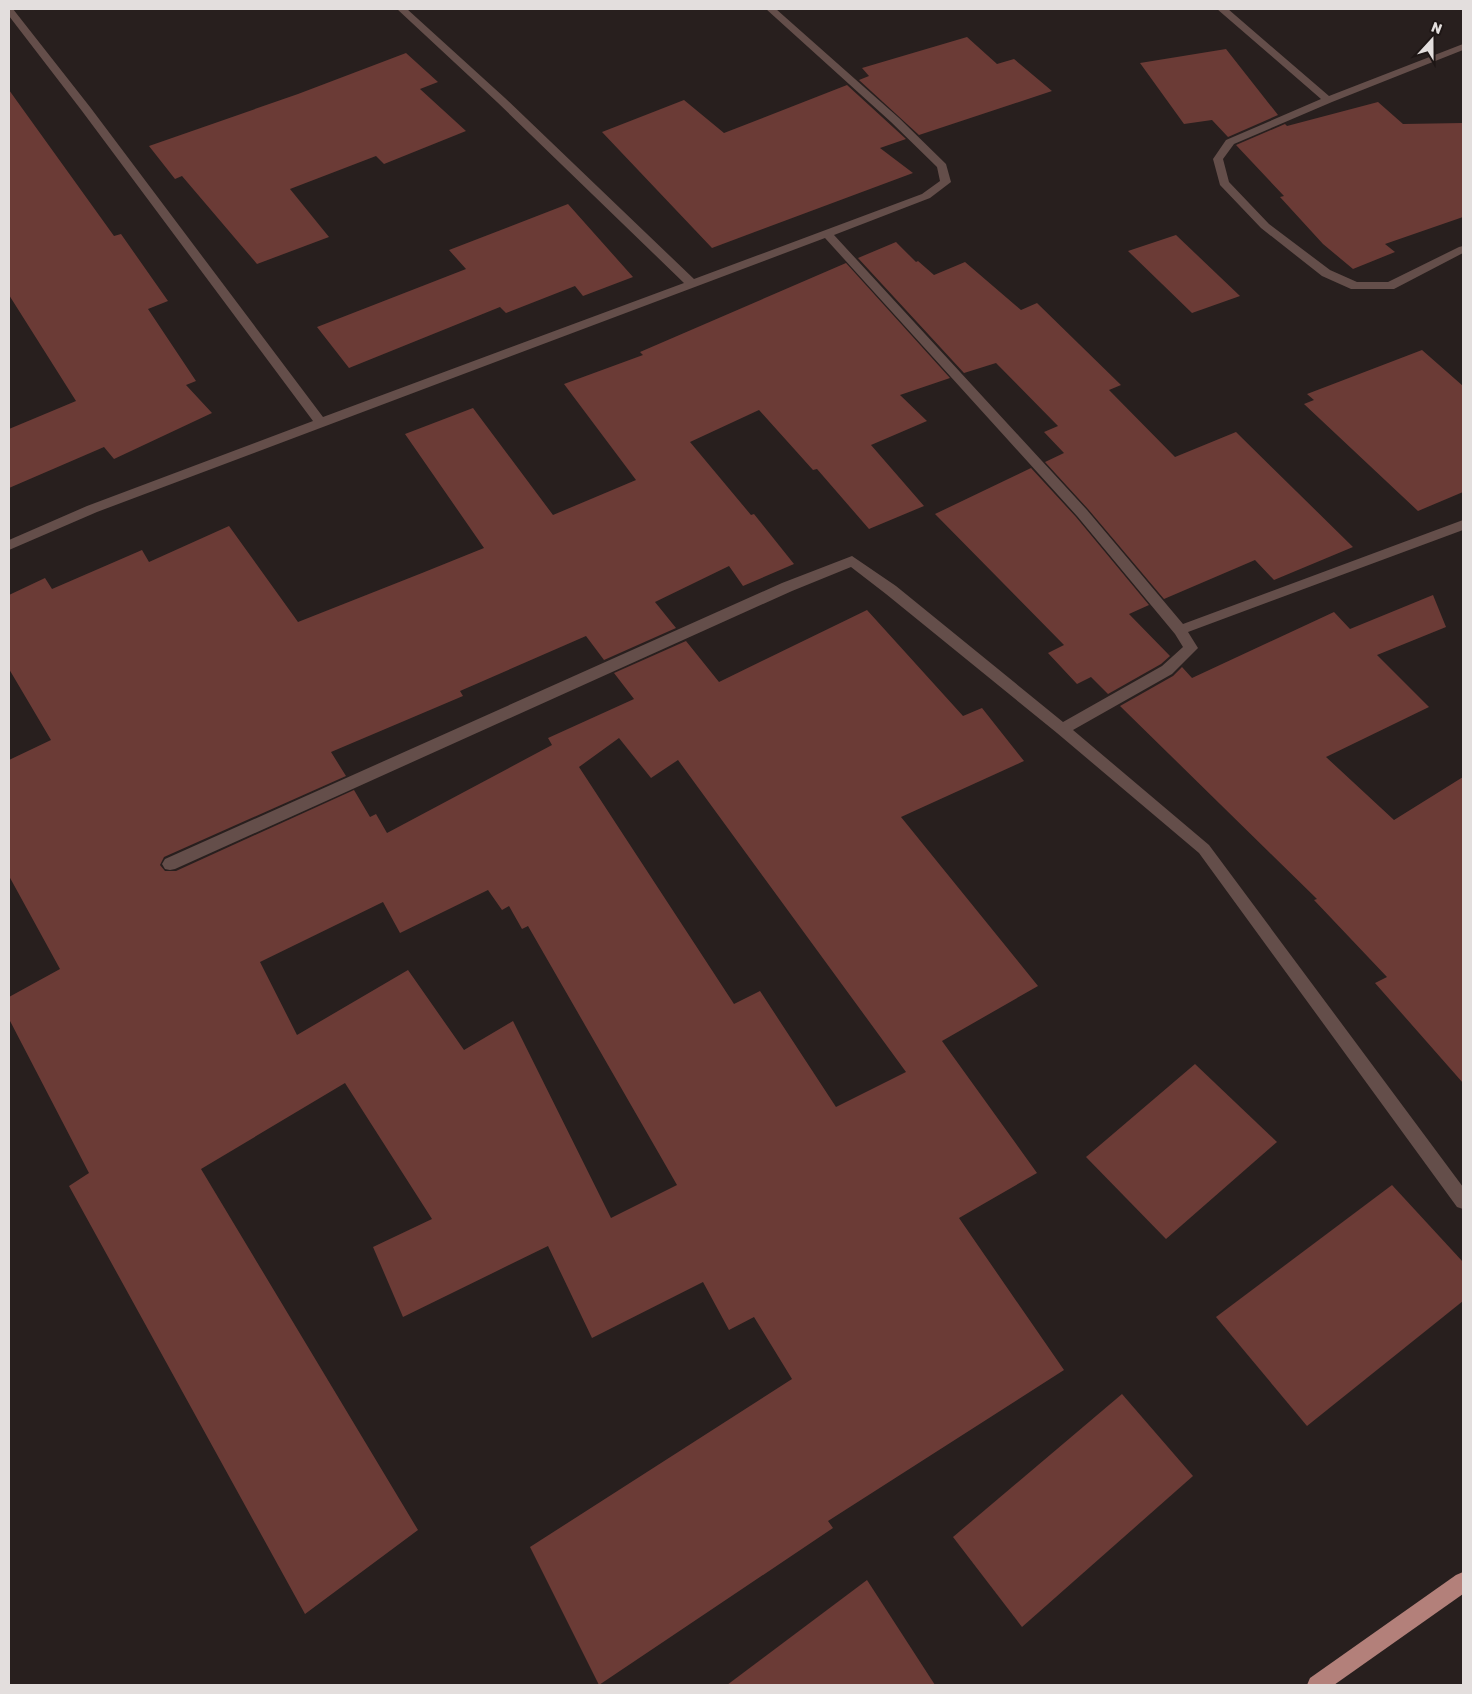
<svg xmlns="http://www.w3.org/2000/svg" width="1472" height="1694" font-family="Rubik,sans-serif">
	<rect width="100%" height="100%" fill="#281f1e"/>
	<g fill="#6b3b36" fill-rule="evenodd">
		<polygon points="967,37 997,64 1014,59 1052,91 919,135 859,80 869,76 862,68"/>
		<polygon points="1226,49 1278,115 1228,137 1212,120 1184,124 1140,63"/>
		<polygon points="406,53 438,82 420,89 466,131 384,164 376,156 290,189 329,237 257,264 182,176 175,179 149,146 298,94"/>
		<polygon points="847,85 906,139 880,148 913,173 712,248 602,132 684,100 724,133"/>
		<polygon points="9,90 114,236 121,234 168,301 148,309 196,381 186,385 212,413 114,459 104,447 9,488 9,429 76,401 9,295"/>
		<polygon points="1378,102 1403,124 1463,123 1463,217 1385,244 1395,252 1353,269 1323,244 1280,197 1284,196 1236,145 1285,124 1287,126"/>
		<polygon points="568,204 633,277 583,296 575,286 506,313 500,307 349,368 317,327 466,269 449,250"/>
		<polygon points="1176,235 1240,296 1192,313 1128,251"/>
		<polygon points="896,242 916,262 918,261 934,275 965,262 1021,310 1037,303 1121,385 1109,390 1175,457 1236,432 1353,547 1274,580 1255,560 1164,599 1088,509 1045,462 1064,453 1044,432 1058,426 996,363 964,373 858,258"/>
		<path d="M846 263 950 378 900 395 927 421 871 445 924 506 869 529 817 469 813 470 759 410 690 442 751 515 754 514 794 564 743 586 729 566 655 602 676 628 604 660 586 636 460 691 463 696 331 752 346 776 164 857 160 865 165 871H176L354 790 370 817 376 814 387 833 552 745 548 738 634 699 614 673 686 641 719 682 867 610 963 716 982 708 1024 761 901 817 1038 986 942 1041 1037 1173 959 1218 1064 1370 828 1521 833 1528 599 1685 530 1547 792 1379 754 1317 729 1330 703 1282 592 1338 548 1246 403 1317 373 1247 432 1219 345 1083 201 1169 418 1530 305 1614 69 1186 89 1173 9 1019V997L60 969 9 876V760L51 740 9 669V595L45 578 52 589 142 550 149 562 229 526 298 622 422 573 484 548 405 434 473 408 553 515 636 480 564 384 643 355 640 352ZM619 738 651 778 678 760 906 1072 836 1107 760 991 734 1004 579 767ZM488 890 502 910 509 906 522 929 528 926 677 1185 611 1218 513 1021 464 1050 408 970 297 1035 260 962 383 902 400 933Z"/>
		<polygon points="1422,350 1463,386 1463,492 1418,511 1304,404 1314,400 1307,394"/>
		<polygon points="1031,468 1076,517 1149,605 1129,614 1170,656 1161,664 1108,694 1091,677 1077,684 1048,653 1064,645 935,514"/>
		<polygon points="1433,595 1446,627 1377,655 1429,707 1326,757 1394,820 1463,777 1463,1083 1375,983 1387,977 1314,900 1317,899 1120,706 1173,676 1182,667 1192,678 1334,612 1350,629"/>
		<polygon points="1195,1064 1277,1142 1166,1239 1086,1157"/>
		<polygon points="1392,1185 1463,1262 1463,1301 1307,1426 1216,1317"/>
		<polygon points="1122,1394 1193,1476 1022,1627 953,1537"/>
		<polygon points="867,1580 935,1685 727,1685"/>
	</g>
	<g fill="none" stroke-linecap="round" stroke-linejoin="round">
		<g fill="#644e4a" fill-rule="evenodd">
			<polygon points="9,9 13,9 90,107 323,417 684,283 497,102 397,9 407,9 505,98 694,279 922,194 940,181 937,167 891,122 766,9 776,9 899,118 946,164 951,182 930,198 834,235 1087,510 1183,624 1463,520 1463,530 1188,632 1198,648 1172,674 1073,730 1209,845 1463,1187 1463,1209 1457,1207 1199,853 1057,733 886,594 851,567 792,591 175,869 170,870 165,869 162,864 165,859 782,583 852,556 896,586 1063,722 1162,666 1183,647 1175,634 1077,516 825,238 97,512 9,550 9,540 87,506 313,421 82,111 9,16"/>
			<polygon points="1217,9 1228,9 1329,96 1463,44 1463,50 1332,102 1234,144 1223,159 1229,182 1269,224 1330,270 1357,282 1388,282 1459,247 1463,246 1463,253 1394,289 1351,289 1322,276 1261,228 1220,185 1213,159 1226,140 1321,99"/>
		</g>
		<polygon fill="#b3807a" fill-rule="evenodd" points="1463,1572 1463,1594 1334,1685 1307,1685 1310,1678 1456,1575"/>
	</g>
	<rect width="1472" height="1694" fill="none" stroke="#e3dedd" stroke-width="20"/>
	<g transform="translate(1432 40) rotate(21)" stroke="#1e1615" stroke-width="4" paint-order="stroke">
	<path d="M0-4L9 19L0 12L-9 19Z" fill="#e3dedd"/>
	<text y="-8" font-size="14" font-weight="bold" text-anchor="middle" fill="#e3dedd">N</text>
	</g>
</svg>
